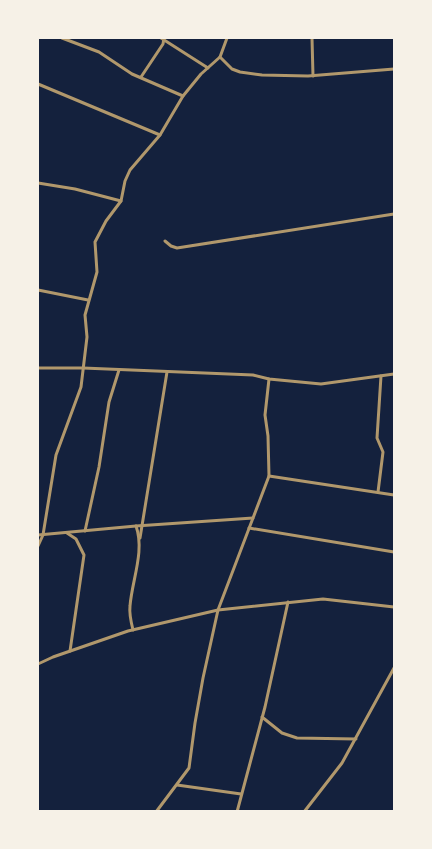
<svg xmlns="http://www.w3.org/2000/svg" width="432" height="849" font-family="Manrope,sans-serif">
	<rect width="100%" height="100%" fill="#14213d"/>
	<g fill="none" stroke-linecap="round" stroke-linejoin="round">
		<g stroke="#b1986c" stroke-width="3">
			<polyline points="62,38 99,52 132,74 183,96"/>
			<polyline points="161,38 208,68"/>
			<polyline points="312,38 313,76"/>
			<polyline points="220,57 232,69 240,72 262,75 308,76 394,69"/>
			<polyline points="141,77 163,44 164,38"/>
			<polyline points="38,84 160,135"/>
			<polyline points="38,183 75,189 121,201"/>
			<polyline points="165,241 171,246 177,248 394,214"/>
			<polyline points="38,290 88,300"/>
			<polyline points="38,368 83,368 253,375 269,379 321,384 394,374"/>
			<polyline points="269,476 394,495"/>
			<polyline points="378,492 383,452 377,438 381,376"/>
			<polyline points="249,528 394,552"/>
			<polyline points="85,531 99,467 109,402 119,370"/>
			<polyline points="67,533 76,539 84,555 70,651"/>
			<polyline points="38,535 136,526 253,518"/>
			<polyline points="140,538 167,372"/>
			<polyline points="38,546 43,535 56,455 81,387 87,337 85,315 97,272 95,242 106,221 121,201 125,181 130,170 160,135 183,96 201,74 220,57 227,38"/>
			<path d="M133 630C131 622 129 614 130 606 132 580 145 551 136 526"/>
			<polyline points="38,664 53,657 128,631 218,610 323,599 394,607"/>
			<polyline points="262,717 282,733 297,738 356,739"/>
			<polyline points="177,785 241,794"/>
			<polyline points="156,812 189,768 195,723 203,678 218,610 269,476 268,436 265,415 269,379"/>
			<polyline points="237,812 265,707 288,602"/>
			<polyline points="304,812 342,763 394,668"/>
		</g>
	</g>
	<rect width="432" height="849" fill="none" stroke="#f6f1e7" stroke-width="78"/>
</svg>
